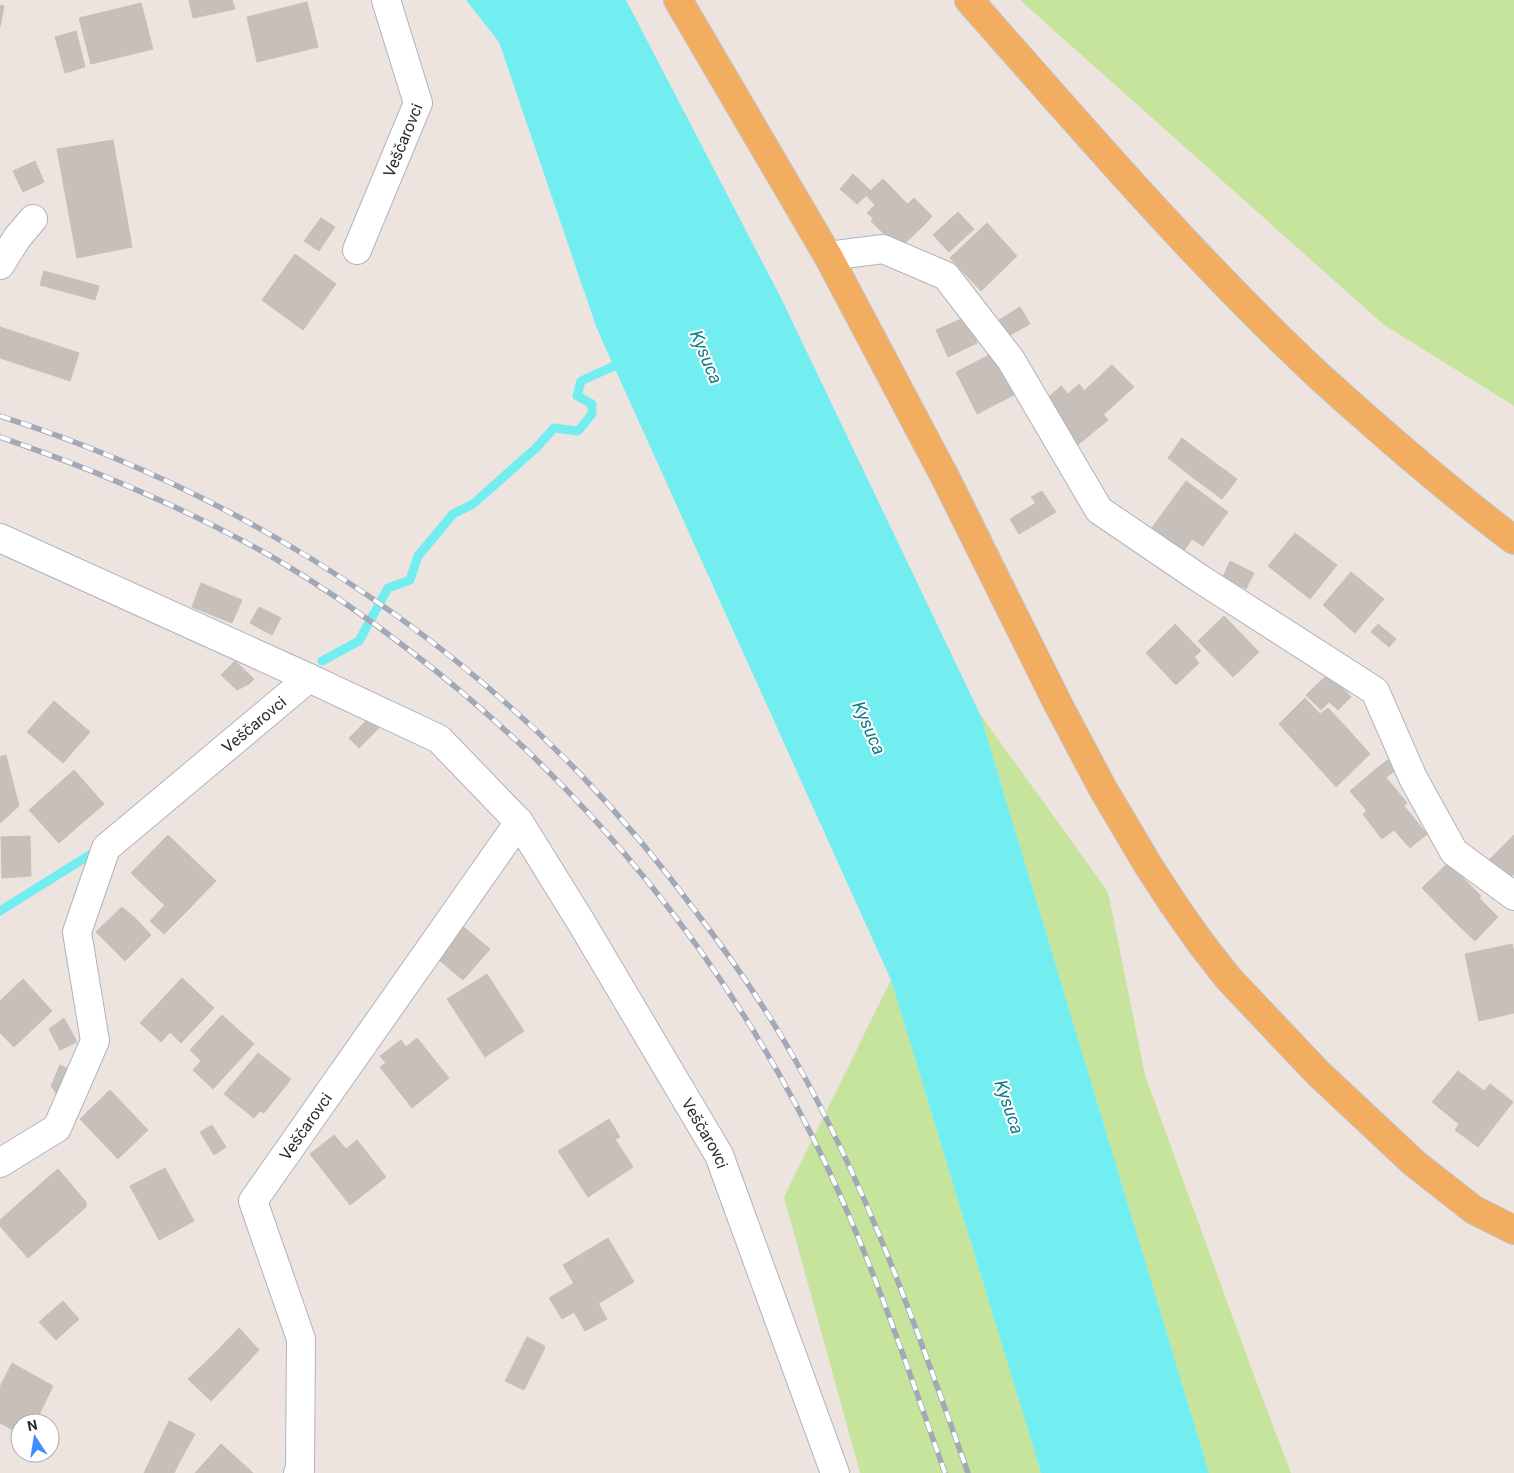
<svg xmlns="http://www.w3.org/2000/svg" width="1514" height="1473" font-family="Roboto,sans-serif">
	<rect width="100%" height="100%" fill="#eee4df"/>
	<g fill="#c6e49b">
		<polygon points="1020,0 1514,0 1514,406 1384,325"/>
		<polygon points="980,714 1108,892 1145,1075 1250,1365 1291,1473 1209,1473"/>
		<polygon points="891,980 1041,1473 860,1473 784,1197"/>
	</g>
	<polygon fill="#72edf0" points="466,0 626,0 781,298 980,714 1209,1473 1041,1473 891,980 597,329 499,42"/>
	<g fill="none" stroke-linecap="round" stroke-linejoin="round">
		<g stroke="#72edf0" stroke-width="9">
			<polyline points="322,661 359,641 388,588 410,580 418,556 453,514 473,504 536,448 554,428 578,431 592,414 592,404 577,396 581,381 614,366 624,364"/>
			<polyline points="0,911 99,849"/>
		</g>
	</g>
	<g fill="#c6bfba" stroke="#cabfb8">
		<polygon points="189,0 232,0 235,9 193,18"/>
		<polygon points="307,2 318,47 257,62 247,17"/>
		<polygon points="141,3 153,49 91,64 79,18"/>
		<polygon points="0,5 4,6 0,27"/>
		<polygon points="76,31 85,67 65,73 55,37"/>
		<polygon points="113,140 132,247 77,258 57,149"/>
		<polygon points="35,161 44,182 23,192 13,171"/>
		<polygon points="853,174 871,191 857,204 840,189"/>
		<polygon points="883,179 926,223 899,249 871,221 873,218 867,213 875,205 866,195"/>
		<polygon points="914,198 932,216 926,223 907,205"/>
		<polygon points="958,212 974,229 949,252 933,235"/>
		<polygon points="321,218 335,227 319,251 304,241"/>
		<polygon points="987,223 1017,256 981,291 950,258"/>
		<polygon points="295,254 336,284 303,330 262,300"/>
		<polygon points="44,271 99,286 95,300 40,285"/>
		<polygon points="1020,307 1030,324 1008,336 999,320"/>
		<polygon points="966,317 977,343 948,357 936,330"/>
		<polygon points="0,327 79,353 70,381 0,358"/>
		<polygon points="991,354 1014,395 977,414 956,372"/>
		<polygon points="1112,365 1134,387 1103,415 1084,391"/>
		<polygon points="1079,384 1108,420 1074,448 1040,405 1061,386 1068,394"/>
		<polygon points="1182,438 1211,460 1196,480 1168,458"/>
		<polygon points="1211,460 1237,479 1222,499 1196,480"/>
		<polygon points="1186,481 1228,512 1203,546 1192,539 1183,552 1151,529"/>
		<polygon points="1042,491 1056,512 1019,534 1010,519 1036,503 1031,497"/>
		<polygon points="1295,533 1337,565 1310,599 1268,566"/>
		<polygon points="1230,561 1254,573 1246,589 1223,577"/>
		<polygon points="1351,572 1384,599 1355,633 1323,605"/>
		<polygon points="201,583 242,600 232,623 192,607"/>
		<polygon points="259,607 281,618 272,635 250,623"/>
		<polygon points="1224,616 1259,652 1233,677 1198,641"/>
		<polygon points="1175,624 1201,651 1194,657 1199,663 1176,685 1146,653"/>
		<polygon points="1378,624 1396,639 1389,647 1371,632"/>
		<polygon points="235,661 254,679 249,684 237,690 221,675"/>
		<polygon points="1328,674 1343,688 1321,710 1306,695"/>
		<polygon points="1343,688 1351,697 1338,710 1329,702"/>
		<polygon points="1305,698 1320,714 1328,708 1346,727 1311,759 1279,724"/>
		<polygon points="54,701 90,732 63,763 27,732"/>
		<polygon points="368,719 379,728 359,748 349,738"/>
		<polygon points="1346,727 1370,754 1336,787 1311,759"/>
		<polygon points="6,755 12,779 0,782 0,757"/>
		<polygon points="1389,759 1397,769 1385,778 1377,768"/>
		<polygon points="1377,768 1394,787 1367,811 1350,791"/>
		<polygon points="74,770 104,804 59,843 29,810"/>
		<polygon points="12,779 19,806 0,823 0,782"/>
		<polygon points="1394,787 1407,803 1375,830 1363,814"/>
		<polygon points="1404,806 1427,834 1410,848 1394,830 1382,839 1375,830"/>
		<polygon points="168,835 216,881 179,919 131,873"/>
		<polygon points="1514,835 1514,874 1507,881 1487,862"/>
		<polygon points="30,836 31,876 2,878 1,837"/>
		<polygon points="1448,863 1481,896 1456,923 1422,888"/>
		<polygon points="1479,898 1498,917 1475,941 1456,923"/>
		<polygon points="165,905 179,919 164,934 150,921"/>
		<polygon points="122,907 136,919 109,945 96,932"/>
		<polygon points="136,919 151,935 125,961 109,945"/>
		<polygon points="459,923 490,949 463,980 433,955"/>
		<polygon points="1512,944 1514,952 1514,1013 1479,1021 1465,954"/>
		<polygon points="487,974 524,1031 485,1057 447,999"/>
		<polygon points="182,978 214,1008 181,1043 170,1032 161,1042 140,1023"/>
		<polygon points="23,979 52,1011 14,1047 0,1033 0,1001"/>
		<polygon points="222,1015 254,1044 213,1089 193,1070 201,1061 190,1050"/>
		<polygon points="64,1018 77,1042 60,1050 49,1029"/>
		<polygon points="417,1038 449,1078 412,1108 380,1067 386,1063 380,1056 401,1040 406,1047"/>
		<polygon points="258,1053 291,1079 264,1113 260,1111 254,1118 224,1094"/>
		<polygon points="60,1065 75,1072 62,1102 51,1086"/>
		<polygon points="1458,1071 1484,1091 1490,1084 1513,1102 1478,1147 1455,1130 1459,1124 1432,1102"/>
		<polygon points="110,1090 148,1130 118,1159 80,1119"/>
		<polygon points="609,1119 620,1137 615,1139 633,1167 588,1197 558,1151"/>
		<polygon points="212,1125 226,1147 214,1155 200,1132"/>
		<polygon points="334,1135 346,1149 357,1140 386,1177 350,1205 310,1154"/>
		<polygon points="165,1168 194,1221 159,1240 130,1186"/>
		<polygon points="58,1169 86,1202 86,1207 59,1231 28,1195"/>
		<polygon points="28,1195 59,1231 28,1258 0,1226 0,1220"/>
		<polygon points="608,1238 634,1282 589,1309 563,1265"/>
		<polygon points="574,1283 589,1309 598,1303 607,1319 585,1331 574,1312 562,1319 549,1298"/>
		<polygon points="63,1301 79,1319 56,1340 39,1322"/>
		<polygon points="239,1328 259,1350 235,1376 214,1354"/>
		<polygon points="527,1337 545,1346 544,1350 524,1343"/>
		<polygon points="524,1343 544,1350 524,1390 505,1381"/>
		<polygon points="214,1354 235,1376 211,1401 188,1379"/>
		<polygon points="12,1363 53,1386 35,1423 20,1423 20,1434 0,1423 0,1387"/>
		<polygon points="169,1421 195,1434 181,1459 157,1446"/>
		<polygon points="221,1444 253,1473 195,1473"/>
		<polygon points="157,1446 181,1459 174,1473 144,1473"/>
	</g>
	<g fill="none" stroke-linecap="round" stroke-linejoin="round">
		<g stroke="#afb4bc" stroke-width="30">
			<g id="minor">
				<path id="s1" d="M357 250 418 103 386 0"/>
				<polyline points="828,256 883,249 946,276 1011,360 1099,510 1199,578 1375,691 1413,778 1454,852 1514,896"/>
				<polyline points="0,265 17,238 33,219"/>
				<path id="s2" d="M0 538 309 678 439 739 519 822 581 922 719 1155 835 1473"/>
				<path id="s3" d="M0 1163 57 1128 95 1041 77 932 106 848 309 678"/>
				<path id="s4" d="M298 1473 300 1470 301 1339 253 1201 519 822"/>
			</g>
		</g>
		<g stroke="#c4c4c4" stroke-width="30">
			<g id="major">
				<polyline points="678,0 828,256 945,477 1058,704 1103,789 1148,865 1174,905 1200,942 1228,978 1318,1073 1414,1163 1474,1210 1514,1230"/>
				<path d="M969 0C1082 128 1194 259 1319 376 1382 433 1446 489 1514 540"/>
			</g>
		</g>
		<use href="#minor" stroke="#fff" stroke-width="28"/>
		<use href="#major" stroke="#f2ad60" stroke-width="28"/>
		<g stroke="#a1a9b7" stroke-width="5.5">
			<g id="rail">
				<path d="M0 416C218 485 423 611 582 776 622 818 659 862 693 908 730 956 764 1005 794 1058 868 1188 918 1332 968 1473"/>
				<path d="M0 437C93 469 183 507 269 555 317 583 364 615 409 650 589 787 733 966 829 1171 875 1269 909 1372 945 1473"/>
			</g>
		</g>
		<use href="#rail" stroke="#fff" stroke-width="4" stroke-dasharray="11" stroke-linecap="butt"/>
	</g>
	<g text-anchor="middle" stroke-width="4" stroke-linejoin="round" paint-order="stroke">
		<g font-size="16" fill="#2c2c2c" stroke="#fff">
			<text dy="6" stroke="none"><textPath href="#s1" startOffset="119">Veščarovci</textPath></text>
			<text dy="6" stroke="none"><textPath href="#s3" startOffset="554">Veščarovci</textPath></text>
			<text dy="6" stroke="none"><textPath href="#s4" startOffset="372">Veščarovci</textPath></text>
			<text dy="6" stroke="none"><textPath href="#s2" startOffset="961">Veščarovci</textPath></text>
		</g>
		<g font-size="18" font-style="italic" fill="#0e7e8b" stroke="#fff">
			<text transform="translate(706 357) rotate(67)" y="6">Kysuca</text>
			<text transform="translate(869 728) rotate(66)" y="6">Kysuca</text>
			<text transform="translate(1009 1107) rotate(71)" y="6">Kysuca</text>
		</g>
	</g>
	<g transform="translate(35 1438) rotate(348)"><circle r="24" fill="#ffffff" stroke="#ababab"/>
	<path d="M0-4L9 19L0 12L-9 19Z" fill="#3f8ffb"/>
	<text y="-8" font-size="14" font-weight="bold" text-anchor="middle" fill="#2c2c2c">N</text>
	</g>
</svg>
